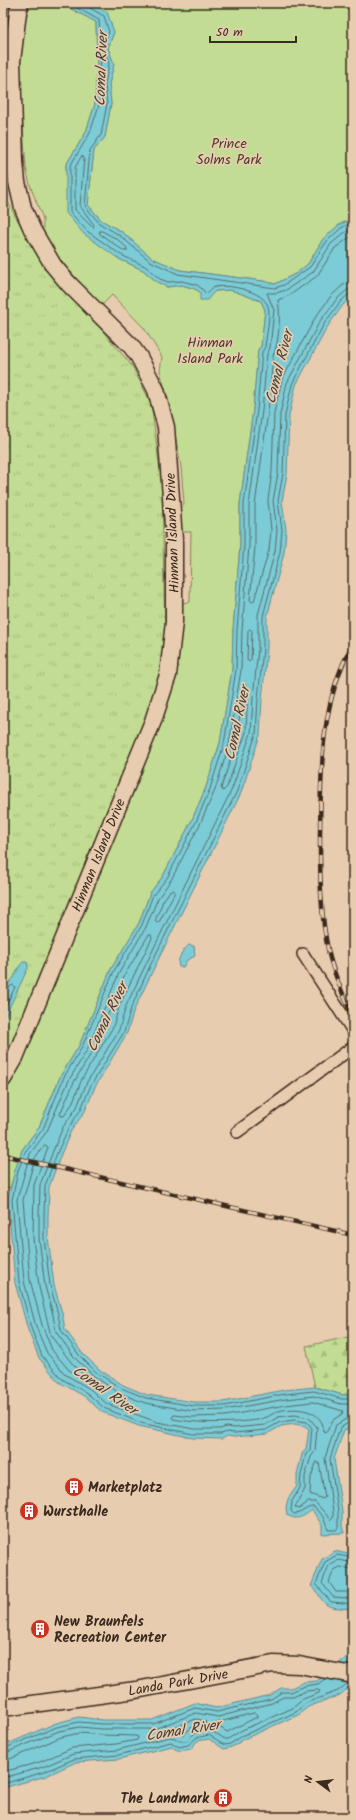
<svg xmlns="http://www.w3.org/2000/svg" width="356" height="1820" font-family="Kalam,sans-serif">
	<defs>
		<pattern id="grass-tufts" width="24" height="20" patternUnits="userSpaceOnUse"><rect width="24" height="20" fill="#c3dc93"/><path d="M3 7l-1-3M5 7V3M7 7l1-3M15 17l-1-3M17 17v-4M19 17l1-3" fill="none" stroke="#a8bd7e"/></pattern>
		<pattern id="forest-firs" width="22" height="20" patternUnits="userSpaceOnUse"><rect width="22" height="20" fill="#c3dc93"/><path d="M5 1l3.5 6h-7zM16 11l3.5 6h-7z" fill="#a8bd7e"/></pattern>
	</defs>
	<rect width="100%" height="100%" fill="#e8ccaf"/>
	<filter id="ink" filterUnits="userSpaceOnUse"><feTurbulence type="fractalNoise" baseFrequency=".025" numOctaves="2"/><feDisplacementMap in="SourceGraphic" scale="8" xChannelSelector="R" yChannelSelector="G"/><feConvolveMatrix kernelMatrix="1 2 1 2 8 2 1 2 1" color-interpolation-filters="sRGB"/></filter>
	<g filter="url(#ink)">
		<polygon fill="url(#grass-tufts)" stroke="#7f8358" points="3,193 30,243 61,288 101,329 132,366 151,403 162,486 165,639 159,683 9,1056 3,1065"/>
		<polygon fill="url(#forest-firs)" stroke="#7f8358" points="353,1336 353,1395 343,1395 315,1387 306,1346"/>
		<g fill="#c3dc93" stroke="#7f8358">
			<polygon points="31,3 60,3 96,22 97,61 95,104 86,132 66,165 67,182 119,259 143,270 157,282 167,287 182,285 195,289 200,292 231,290 261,301 265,310 261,347 258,350 253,410 240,504 240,546 233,630 232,670 220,743 206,787 192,820 163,876 150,893 139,923 111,969 79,1046 61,1075 39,1127 22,1150 10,1188 3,1186 3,1093 14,1075 109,847 181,603 190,602 191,532 183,532 181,529 180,512 184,503 181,466 169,403 160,371 162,357 144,328 112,295 102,305 98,303 61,261 43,233 43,219 30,185 26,168 19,71 20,35"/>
			<polygon points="88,3 353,3 353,218 339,225 323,239 308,264 297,273 275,284 263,281 180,270 152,258 122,232 101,220 88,205 94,150 105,137 111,104 109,84 114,64 108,48 114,32"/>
		</g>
		<g fill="#7cccd7" stroke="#628b8d">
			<path d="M60 3H88L107 12 114 32 108 48 114 64 109 84 111 104 105 137 94 150 88 205 101 220 122 232 152 258 180 270 263 281 275 284 297 273 308 264 323 239 339 225 353 218V296L343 305 328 326 296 385 289 415 287 474 282 501 286 530 284 553 267 617V649L262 699 260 735 241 793 154 968 134 1010 127 1033 95 1087 85 1111 71 1131 61 1154 49 1187 48 1217V1237L54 1285 62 1313 65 1329 82 1353 100 1370 123 1385 147 1395 194 1402H223L284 1390 315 1387 343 1395H353V1427L344 1430 334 1459 342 1511V1526L344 1533 322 1534V1525L312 1510C303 1517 297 1521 287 1515L286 1507 288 1499 297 1486V1474L303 1451 306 1449 309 1429 305 1426 295 1424 281 1426 267 1434 234 1437 227 1436 222 1439 193 1438 139 1426 102 1412 84 1396 59 1382 39 1358 28 1330 15 1283 8 1199 15 1170 22 1150 39 1127 61 1075 79 1046 111 969 139 923 150 893 163 876 192 820 206 787 220 743 232 670 233 630 240 546V504L253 410 258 349 261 347 265 310 261 301 231 290 215 291 207 300H200V292L195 289 182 285 167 287 157 282 143 270 119 259 84 234 66 213V165L86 132 95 104 97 61 96 22Z"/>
			<path d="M189 945 194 946 195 956 187 960 183 967H179C176 959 184 949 189 945Z"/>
			<path d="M23 962H27L28 968 3 1021V984C16 984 15 969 23 962Z"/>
			<path d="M334 1551 353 1555V1613L352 1610C344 1607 336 1609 329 1606 320 1602 319 1591 311 1586L322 1559 332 1554Z"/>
			<path d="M353 1652V1684L340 1695 308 1707 298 1715 246 1738 232 1747 224 1749 209 1739 197 1741 191 1749C184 1750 177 1753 172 1746L119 1759 76 1762 46 1776 3 1788V1746L56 1723 79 1717 102 1720H152L195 1703 216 1708 270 1695 281 1688H291L304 1682 317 1681Z"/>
		</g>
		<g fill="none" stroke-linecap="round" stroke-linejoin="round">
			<g stroke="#556b68" stroke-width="1">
				<polyline points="68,3 99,20 101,46 103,47 109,32 104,16 90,8 88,3"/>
				<polygon points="82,156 84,158 80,206 94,225 93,228 75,210 75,168"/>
				<path d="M353 222 341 228 327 241 310 267 284 285 275 288 178 274 150 261 119 235 99 223 85 206 90 150 101 135 107 104 105 84 109 64 105 51H101L99 105 90 133 70 166V212L87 231 121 255 145 266 160 279 168 282 182 281 197 285 202 289 206 294C209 292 211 288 215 287 230 284 263 291 268 306 271 316 266 337 265 347L262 352 257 410 244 504V546L237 630 236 670 224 744 210 789 196 822 167 878 153 895 142 925 114 971 82 1047 64 1077 43 1129 25 1152 18 1171 12 1200 19 1282 31 1328 42 1356 62 1379 87 1393 104 1408 141 1423 193 1434H221L227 1432 234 1433 266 1430 280 1422 294 1420 307 1422 312 1428 310 1450 306 1454 301 1475 300 1488 292 1501 291 1511 294 1514C302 1514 307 1506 314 1507L323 1517 328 1530H336L338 1528V1511L330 1459 340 1428 348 1423H353"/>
				<polyline points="353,228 344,233 331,244 313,272 286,290 276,293 267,293 274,310 270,348 267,354 262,411 249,505 249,546 242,630 241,670 229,745 215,790 200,824 171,880 158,898 146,927 119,973 87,1050 69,1080 47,1131 30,1154 17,1200 24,1281 36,1327 47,1353 66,1375 90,1389 107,1404 157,1422 194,1429 220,1429 226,1427 234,1428 265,1425 278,1417 295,1415 309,1418 317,1427 315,1451 311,1457 305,1476 305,1489 295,1507 299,1509 308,1502 315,1502 331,1520 333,1518 333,1511 325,1458 336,1425 346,1419 353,1418"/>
				<polygon points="100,231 102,231 117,239 127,248 127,251 124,251 100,234"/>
				<path d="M353 235 335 248 317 276 290 295 278 300C281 314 279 343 273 356L268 412 255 505V547L250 600 252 602 254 601 269 550 271 530 268 500 272 472 274 413 282 380 315 318 331 296 343 285 353 283"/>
				<polyline points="353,289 347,290 337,299 320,321 287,383 280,414 278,473 273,501 277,530 275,551 258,615 258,649 253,698 251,733 232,789 146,964 126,1006 119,1030 87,1082 77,1107 63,1127 53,1151 40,1185 39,1217 39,1238 45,1286 53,1315 56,1332 75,1358 94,1376 119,1393 145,1403 194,1411 224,1410 286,1399 314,1396 341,1404 353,1404"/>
				<polyline points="353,294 349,294 340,302 324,324 292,384 285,415 283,473 278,501 282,530 280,552 263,616 263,649 258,699 256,734 237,791 150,966 131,1008 124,1032 91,1085 81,1109 68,1129 57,1153 45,1186 44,1217 44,1238 50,1285 58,1314 61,1330 79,1355 97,1373 121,1388 146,1398 194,1406 224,1406 285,1394 314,1391 342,1399 353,1399"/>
				<polygon points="250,629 252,631 251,660 249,662 247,660 248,631"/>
				<polygon points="245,685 248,687 246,732 227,787 223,791 221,788 235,746"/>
				<polygon points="171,890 174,890 175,892 159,922 157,923 155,921 163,901"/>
				<polygon points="151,935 152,938 120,1004 113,1027 82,1079 72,1104 64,1116 61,1116 60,1114 74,1082 92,1052 124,976 148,936"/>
				<polyline points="3,988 8,988 13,985 15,987 3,1012"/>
				<polygon points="45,1145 48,1147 34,1185 33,1238 39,1287 51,1336 71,1362 85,1376 83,1379 69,1370 52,1350 42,1325 30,1280 23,1200 35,1158"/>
				<path d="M313 1402 343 1411 342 1414 333 1420 326 1433 324 1432C323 1408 295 1407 278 1411 273 1413 269 1417 264 1418 258 1421 244 1421 237 1422 215 1423 195 1423 173 1419L172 1417 174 1415 193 1417 225 1416 286 1405Z"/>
				<polygon points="317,1462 319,1463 325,1497 323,1499 310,1494 311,1477"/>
				<polyline points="353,1558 337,1555 325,1562 316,1584 331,1602 345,1603 353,1606"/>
				<polyline points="353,1563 339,1560 329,1565 322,1583 333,1597 346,1598 353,1601"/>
				<polyline points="353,1569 340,1567 334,1570 329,1582 336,1592 347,1592 353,1594"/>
				<polygon points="255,1713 257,1715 257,1717 227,1732 216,1725 217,1723"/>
				<polygon points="196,1719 205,1721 206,1724 192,1727 183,1735 174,1730 175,1728"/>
				<polyline points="3,1749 57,1727 79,1722 102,1724 153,1724 195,1708 217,1712 271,1699 282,1692 291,1692 305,1686 318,1684 325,1679"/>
				<path d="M3 1754 59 1731 79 1727 102 1729H154L196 1713 218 1717 272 1703 283 1697H293L306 1691 318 1690 320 1691 319 1693 303 1699 293 1708 242 1730 228 1739H225C208 1728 201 1726 186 1741H180L175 1738 170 1737 117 1750 73 1754 43 1767 3 1778"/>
				<polyline points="3,1760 10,1759 61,1737 80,1733 101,1735 136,1736 138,1737 137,1740 116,1744 72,1748 40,1762 3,1772"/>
				<polyline points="3,1784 44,1772 74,1759 118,1755 171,1742 179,1747 188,1745 196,1738 209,1735 225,1745 230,1744 244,1735 296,1712 306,1703 338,1691 348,1683"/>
			</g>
			<g stroke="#3b2a1e" stroke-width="14">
				<g id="street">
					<polyline points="303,954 353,1031"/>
					<polyline points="237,1132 353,1047"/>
				</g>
			</g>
			<g stroke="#3b2a1e" stroke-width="19">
				<g id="secondary">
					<polyline points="3,1079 14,1060 153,721 168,675 174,622 174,540 166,427 156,390 139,357 131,346 68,283 53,265 32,229 23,208 17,182 15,162 12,61 18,12 20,3"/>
					<polyline points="3,1708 136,1690 273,1664 299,1665 353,1675"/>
				</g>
			</g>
			<use href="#street" stroke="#e8ccaf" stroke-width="11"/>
			<use href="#secondary" stroke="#e8ccaf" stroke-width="16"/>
			<g stroke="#3b2a1e" stroke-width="4.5">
				<g id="rail">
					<path d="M353 644C320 701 321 770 320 834 320 874 320 915 329 954 334 976 344 996 353 1017"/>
					<polyline points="3,1155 353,1235"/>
				</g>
			</g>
			<use href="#rail" stroke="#e8ccaf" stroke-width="3" stroke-dasharray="9" stroke-linecap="butt"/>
		</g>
	</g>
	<defs>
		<g id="building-disc" transform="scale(1)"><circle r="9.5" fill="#c8321e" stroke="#e8ccaf"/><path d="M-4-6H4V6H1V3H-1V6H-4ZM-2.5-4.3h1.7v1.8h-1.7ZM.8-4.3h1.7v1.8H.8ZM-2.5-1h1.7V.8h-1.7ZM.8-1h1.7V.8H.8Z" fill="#fff"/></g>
	</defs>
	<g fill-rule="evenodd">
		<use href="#building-disc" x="74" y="1487"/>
		<use href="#building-disc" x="29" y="1511"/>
		<use href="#building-disc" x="40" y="1629"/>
		<use href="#building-disc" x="223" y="1798"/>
	</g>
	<g text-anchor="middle" stroke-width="3.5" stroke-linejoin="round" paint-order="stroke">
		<g font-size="14" fill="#493c2a" stroke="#e8ccaf">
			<text x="229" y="148">Prince<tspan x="229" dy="16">Solms Park</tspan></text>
			<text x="210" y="347">Hinman<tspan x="210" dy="16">Island Park</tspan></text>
		</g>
		<g font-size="14" fill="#3b2a1e" stroke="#e8ccaf">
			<text transform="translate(172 533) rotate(-92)" y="5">Hinman Island Drive</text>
			<text transform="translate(98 855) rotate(-68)" y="5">Hinman Island Drive</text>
			<text transform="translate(178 1682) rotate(-10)" y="5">Landa Park Drive</text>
		</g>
		<g font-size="14" font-weight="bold" fill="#3b2a1e" stroke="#e8ccaf" text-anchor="start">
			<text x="88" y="1492">Marketplatz</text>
			<text x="43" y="1516">Wursthalle</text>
			<text x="54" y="1626">New Braunfels<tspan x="54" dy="16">Recreation Center</tspan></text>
			<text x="209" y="1803" text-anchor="end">The Landmark</text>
		</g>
		<g font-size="15" font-style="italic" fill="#45423a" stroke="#e8ccaf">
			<text transform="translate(101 69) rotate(-88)" y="5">Comal River</text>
			<text transform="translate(279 367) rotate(-76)" y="5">Comal River</text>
			<text transform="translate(237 723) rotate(-78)" y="5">Comal River</text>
			<text transform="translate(107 1017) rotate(-64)" y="5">Comal River</text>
			<text transform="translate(105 1390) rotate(35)" y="5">Comal River</text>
			<text transform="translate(183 1730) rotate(-9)" y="5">Comal River</text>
		</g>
	</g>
	<rect width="356" height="1820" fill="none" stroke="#e8ccaf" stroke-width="16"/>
	<rect x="8" y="8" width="340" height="1804" fill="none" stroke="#3b2a1e" stroke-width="1.5" filter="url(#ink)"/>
	<g transform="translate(318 1782) rotate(285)" stroke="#e8ccaf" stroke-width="3" paint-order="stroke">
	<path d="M0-3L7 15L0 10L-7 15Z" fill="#3b2a1e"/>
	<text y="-6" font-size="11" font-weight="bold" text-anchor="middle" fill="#3b2a1e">N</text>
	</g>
	<path d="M210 36v6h86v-6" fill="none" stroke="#3b2a1e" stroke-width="2"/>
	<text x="216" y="36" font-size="12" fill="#3b2a1e" stroke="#e8ccaf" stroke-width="3" paint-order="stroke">50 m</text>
</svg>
